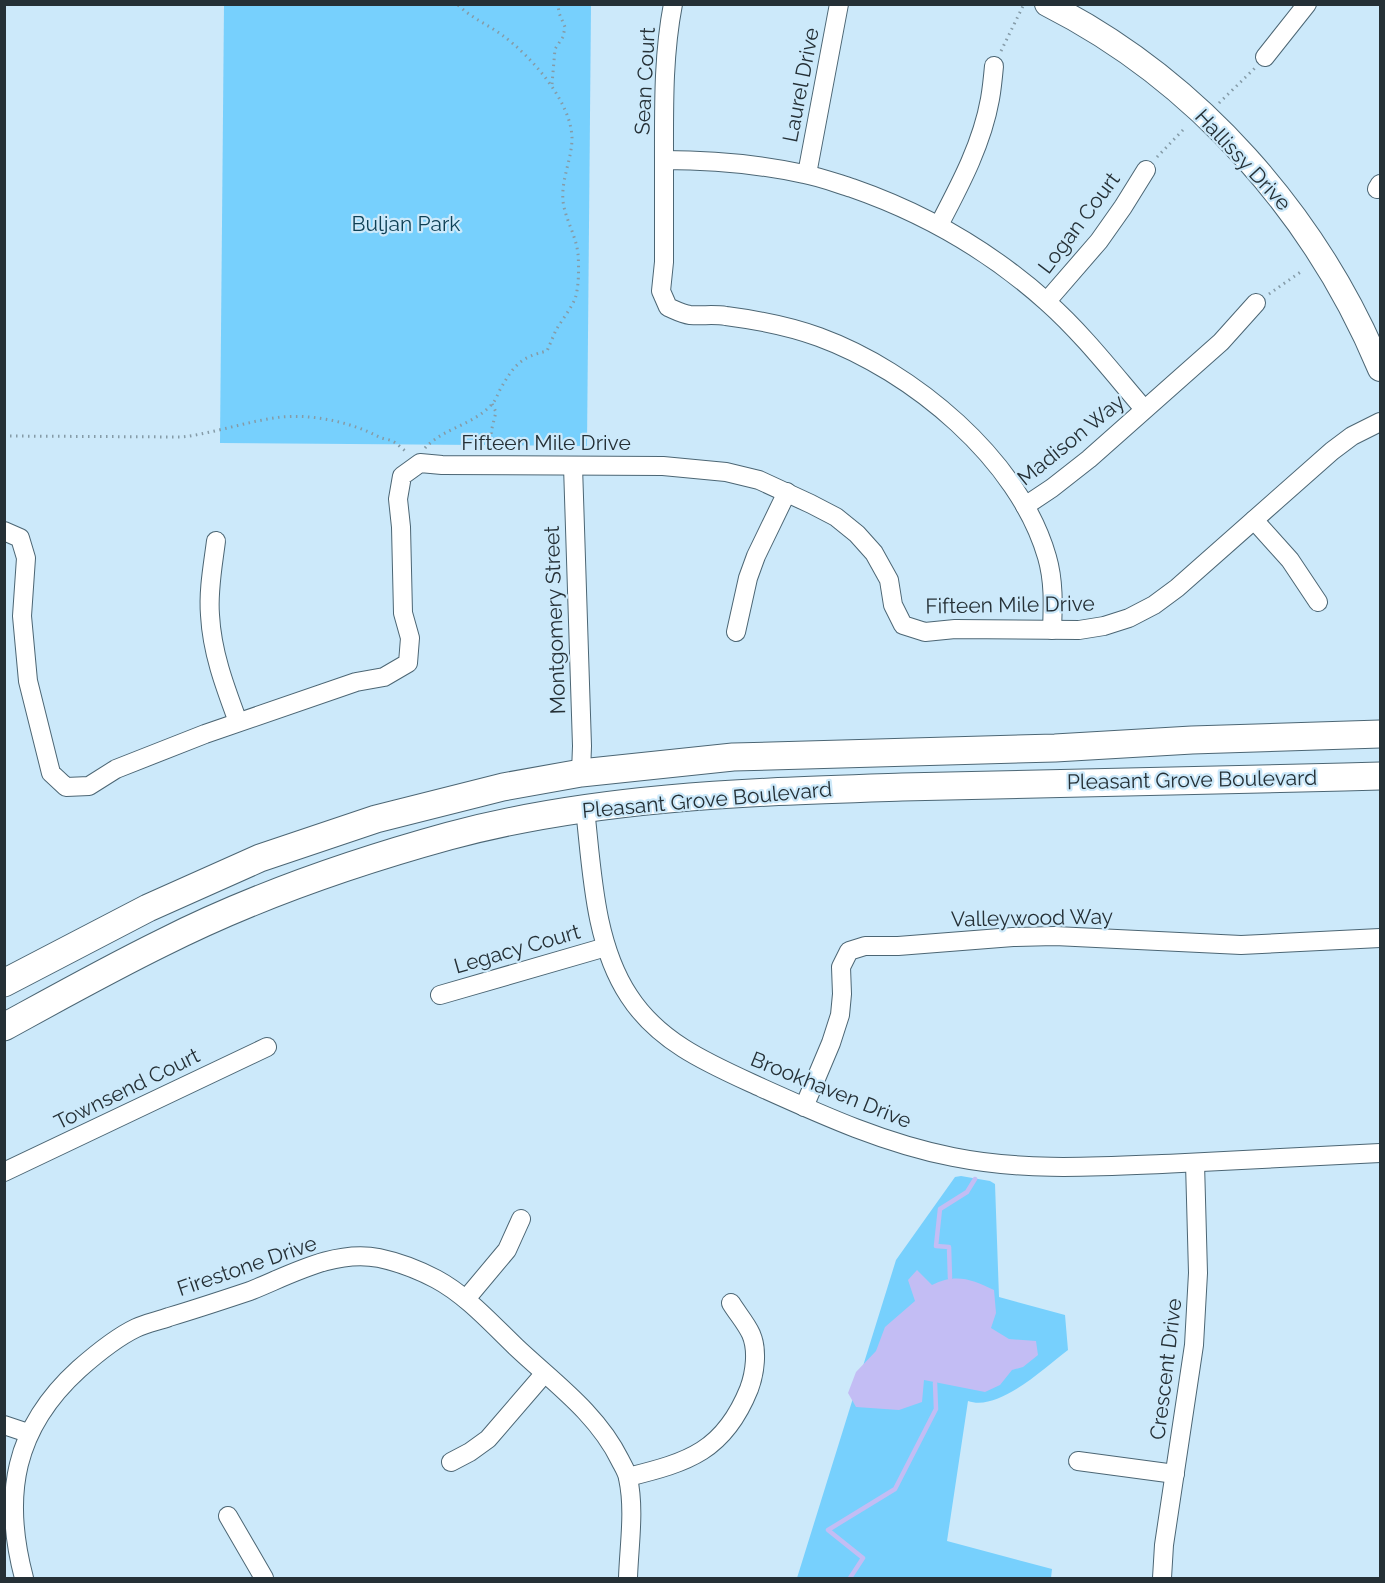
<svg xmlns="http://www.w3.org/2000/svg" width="1385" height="1583" font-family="Raleway,sans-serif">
	<rect width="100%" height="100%" fill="#cce9fa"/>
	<g fill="#77d0fd">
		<polygon points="224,5 591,5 587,446 220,443"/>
		<path d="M961 1176 990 1181 995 1184 999 1297 1065 1315 1068 1350C1044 1368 999 1412 968 1401L947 1541 1052 1569 1051 1578H797L896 1260 955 1177Z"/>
	</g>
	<path fill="#c3bdf4" d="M917 1270 932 1285C955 1273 972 1279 994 1290L996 1313 991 1328 1009 1339 1036 1341 1038 1355 1023 1367 1012 1370 1000 1385 985 1392 924 1380 922 1402 899 1410 856 1407 848 1393 856 1372 876 1351 885 1327 915 1301 908 1280Z"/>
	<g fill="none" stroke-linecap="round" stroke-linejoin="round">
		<g stroke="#c3bdf4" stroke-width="4.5">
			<polyline points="950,1278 949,1247 936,1246 940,1209 967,1192 975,1179"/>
			<polyline points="850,1578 863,1558 828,1530 895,1489 936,1409 935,1383"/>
		</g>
		<g stroke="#4c6674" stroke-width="20">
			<g id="street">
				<polyline points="1265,57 1307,4"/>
				<path d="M664 160C664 107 663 56 673 4"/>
				<polyline points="807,174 839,4"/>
				<polyline points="1377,189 1380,184"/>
				<path d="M939 225C960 185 982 144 990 99 992 88 993 77 994 66"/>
				<polyline points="1047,301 1099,241 1123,207 1146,170"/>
				<polyline points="573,466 582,746 581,773"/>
				<polyline points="1025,506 1052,488 1089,459 1221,342 1256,303"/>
				<polyline points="1254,520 1290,560 1318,602"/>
				<polyline points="4,531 20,538 26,558 22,616 28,681 51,773 66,787 89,786 116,769 205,734 356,682 384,677 408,663 410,638 403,613 401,527 398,499 402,476 420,463 442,465 663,466 726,472 759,480 811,504 836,517 857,534 874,553 889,580 893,605 903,625 925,632 955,629 1079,630 1104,626 1129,618 1154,605 1177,588 1332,451 1352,436 1380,422"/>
				<path d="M216 541C213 565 208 590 210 615 212 653 225 687 238 722"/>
				<path d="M1052 630C1053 605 1054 581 1047 557 1019 459 912 371 819 337 789 326 757 320 726 316 714 314 702 316 690 315 682 314 675 310 668 307L661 291 664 262V160C711 160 758 164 804 174 820 177 836 183 852 188 924 213 990 251 1047 302 1083 334 1113 373 1144 409"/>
				<polyline points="736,632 748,578 756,556 787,492"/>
				<path d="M585 809C592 870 594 943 629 996 660 1044 712 1065 762 1088 824 1116 886 1144 953 1157 1023 1171 1091 1167 1162 1164 1235 1161 1308 1157 1380 1153"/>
				<polyline points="440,995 606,947"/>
				<polyline points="804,1107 831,1043 840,1015 842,994 841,967 849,951 865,946 898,946 1013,937 1055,936 1241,945 1380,938"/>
				<polyline points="4,1172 267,1047"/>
				<polyline points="466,1299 507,1250 521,1219"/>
				<polyline points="4,1425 28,1433"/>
				<polyline points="1078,1461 1175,1474"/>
				<polyline points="451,1462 470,1452 488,1439 544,1374"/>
				<path d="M628 1477C689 1462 724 1451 749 1389 755 1373 758 1350 751 1334 746 1323 737 1313 731 1303"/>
				<polyline points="228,1516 264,1578"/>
				<path d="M24 1578C2 1495 14 1428 79 1369 96 1354 115 1338 136 1328 146 1323 158 1321 169 1317 196 1309 223 1300 250 1291 290 1275 335 1249 379 1258 398 1262 419 1270 436 1279 466 1295 491 1323 516 1347 553 1382 597 1413 620 1460 623 1466 627 1472 628 1478 635 1510 629 1546 628 1578"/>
				<polyline points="1162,1578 1164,1545 1194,1345 1198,1273 1195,1163"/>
			</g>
		</g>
		<g stroke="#4c6674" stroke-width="26">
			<path id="secondary" d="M1047 4C1197 80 1316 215 1380 369"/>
		</g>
		<g stroke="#4c6674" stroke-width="29">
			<g id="primary">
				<polyline points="4,983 148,908 260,858 376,819 503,787 581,773 733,757 1055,748 1192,740 1380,734"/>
				<path d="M4 1027C57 998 109 969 162 943 253 897 351 863 449 836 597 796 751 792 902 787 1062 783 1221 781 1380 776"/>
			</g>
		</g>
		<g stroke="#859ba7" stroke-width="3" stroke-dasharray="1.5 4.5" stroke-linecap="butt">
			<polyline points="1001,51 1024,4"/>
			<polyline points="552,84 555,49 563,37 565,27 559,13 558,4"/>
			<polyline points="1219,103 1255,68"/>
			<polyline points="1157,157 1183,130"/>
			<polyline points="1269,294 1302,271"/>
			<polyline points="492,404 496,412 491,432 494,449"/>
			<path d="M4 436 182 437C215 433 248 421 281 417 313 414 351 422 379 437 383 439 388 439 392 441 397 443 402 449 407 452"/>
			<path d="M425 448C443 428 474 425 492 404 496 400 498 393 501 388 514 365 521 357 547 351 550 344 553 337 556 330 562 320 570 310 575 299 579 287 579 267 578 254 576 235 565 219 563 201 561 179 572 159 572 138 571 101 531 56 502 35 487 24 471 18 457 4"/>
		</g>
		<use href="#street" stroke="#fff" stroke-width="18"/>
		<use href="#secondary" stroke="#fff" stroke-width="24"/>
		<use href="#primary" stroke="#fff" stroke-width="27"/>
	</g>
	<g text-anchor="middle" stroke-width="4.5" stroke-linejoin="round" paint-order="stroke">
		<g font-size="21" fill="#253036" stroke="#cce9fa">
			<text transform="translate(645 81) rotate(-87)" y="7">Sean Court</text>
			<text transform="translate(801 85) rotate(-79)" y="7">Laurel Drive</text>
			<text transform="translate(1243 160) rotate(47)" y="7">Hallissy Drive</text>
			<text transform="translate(1079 223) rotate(-53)" y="7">Logan Court</text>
			<text transform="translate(1071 440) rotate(-39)" y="7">Madison Way</text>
			<text x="546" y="450">Fifteen Mile Drive</text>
			<text transform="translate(1010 605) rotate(-1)" y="7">Fifteen Mile Drive</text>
			<text transform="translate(555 620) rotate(-92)" y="7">Montgomery Street</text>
			<text transform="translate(1192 780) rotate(-1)" y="7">Pleasant Grove Boulevard</text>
			<text transform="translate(707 800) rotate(-5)" y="7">Pleasant Grove Boulevard</text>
			<text transform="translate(1032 918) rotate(-1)" y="7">Valleywood Way</text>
			<text transform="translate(517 949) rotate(-16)" y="7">Legacy Court</text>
			<text transform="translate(127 1089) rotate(-26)" y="7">Townsend Court</text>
			<text transform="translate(831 1090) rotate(22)" y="7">Brookhaven Drive</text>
			<text transform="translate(247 1266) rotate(-19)" y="7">Firestone Drive</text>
			<text transform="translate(1166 1369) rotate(-83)" y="7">Crescent Drive</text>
		</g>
		<g font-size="21" fill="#0d3f54" stroke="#cce9fa">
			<text x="406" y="231">Buljan Park</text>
		</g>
	</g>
	<rect width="1385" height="1583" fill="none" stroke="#253036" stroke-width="12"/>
</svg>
